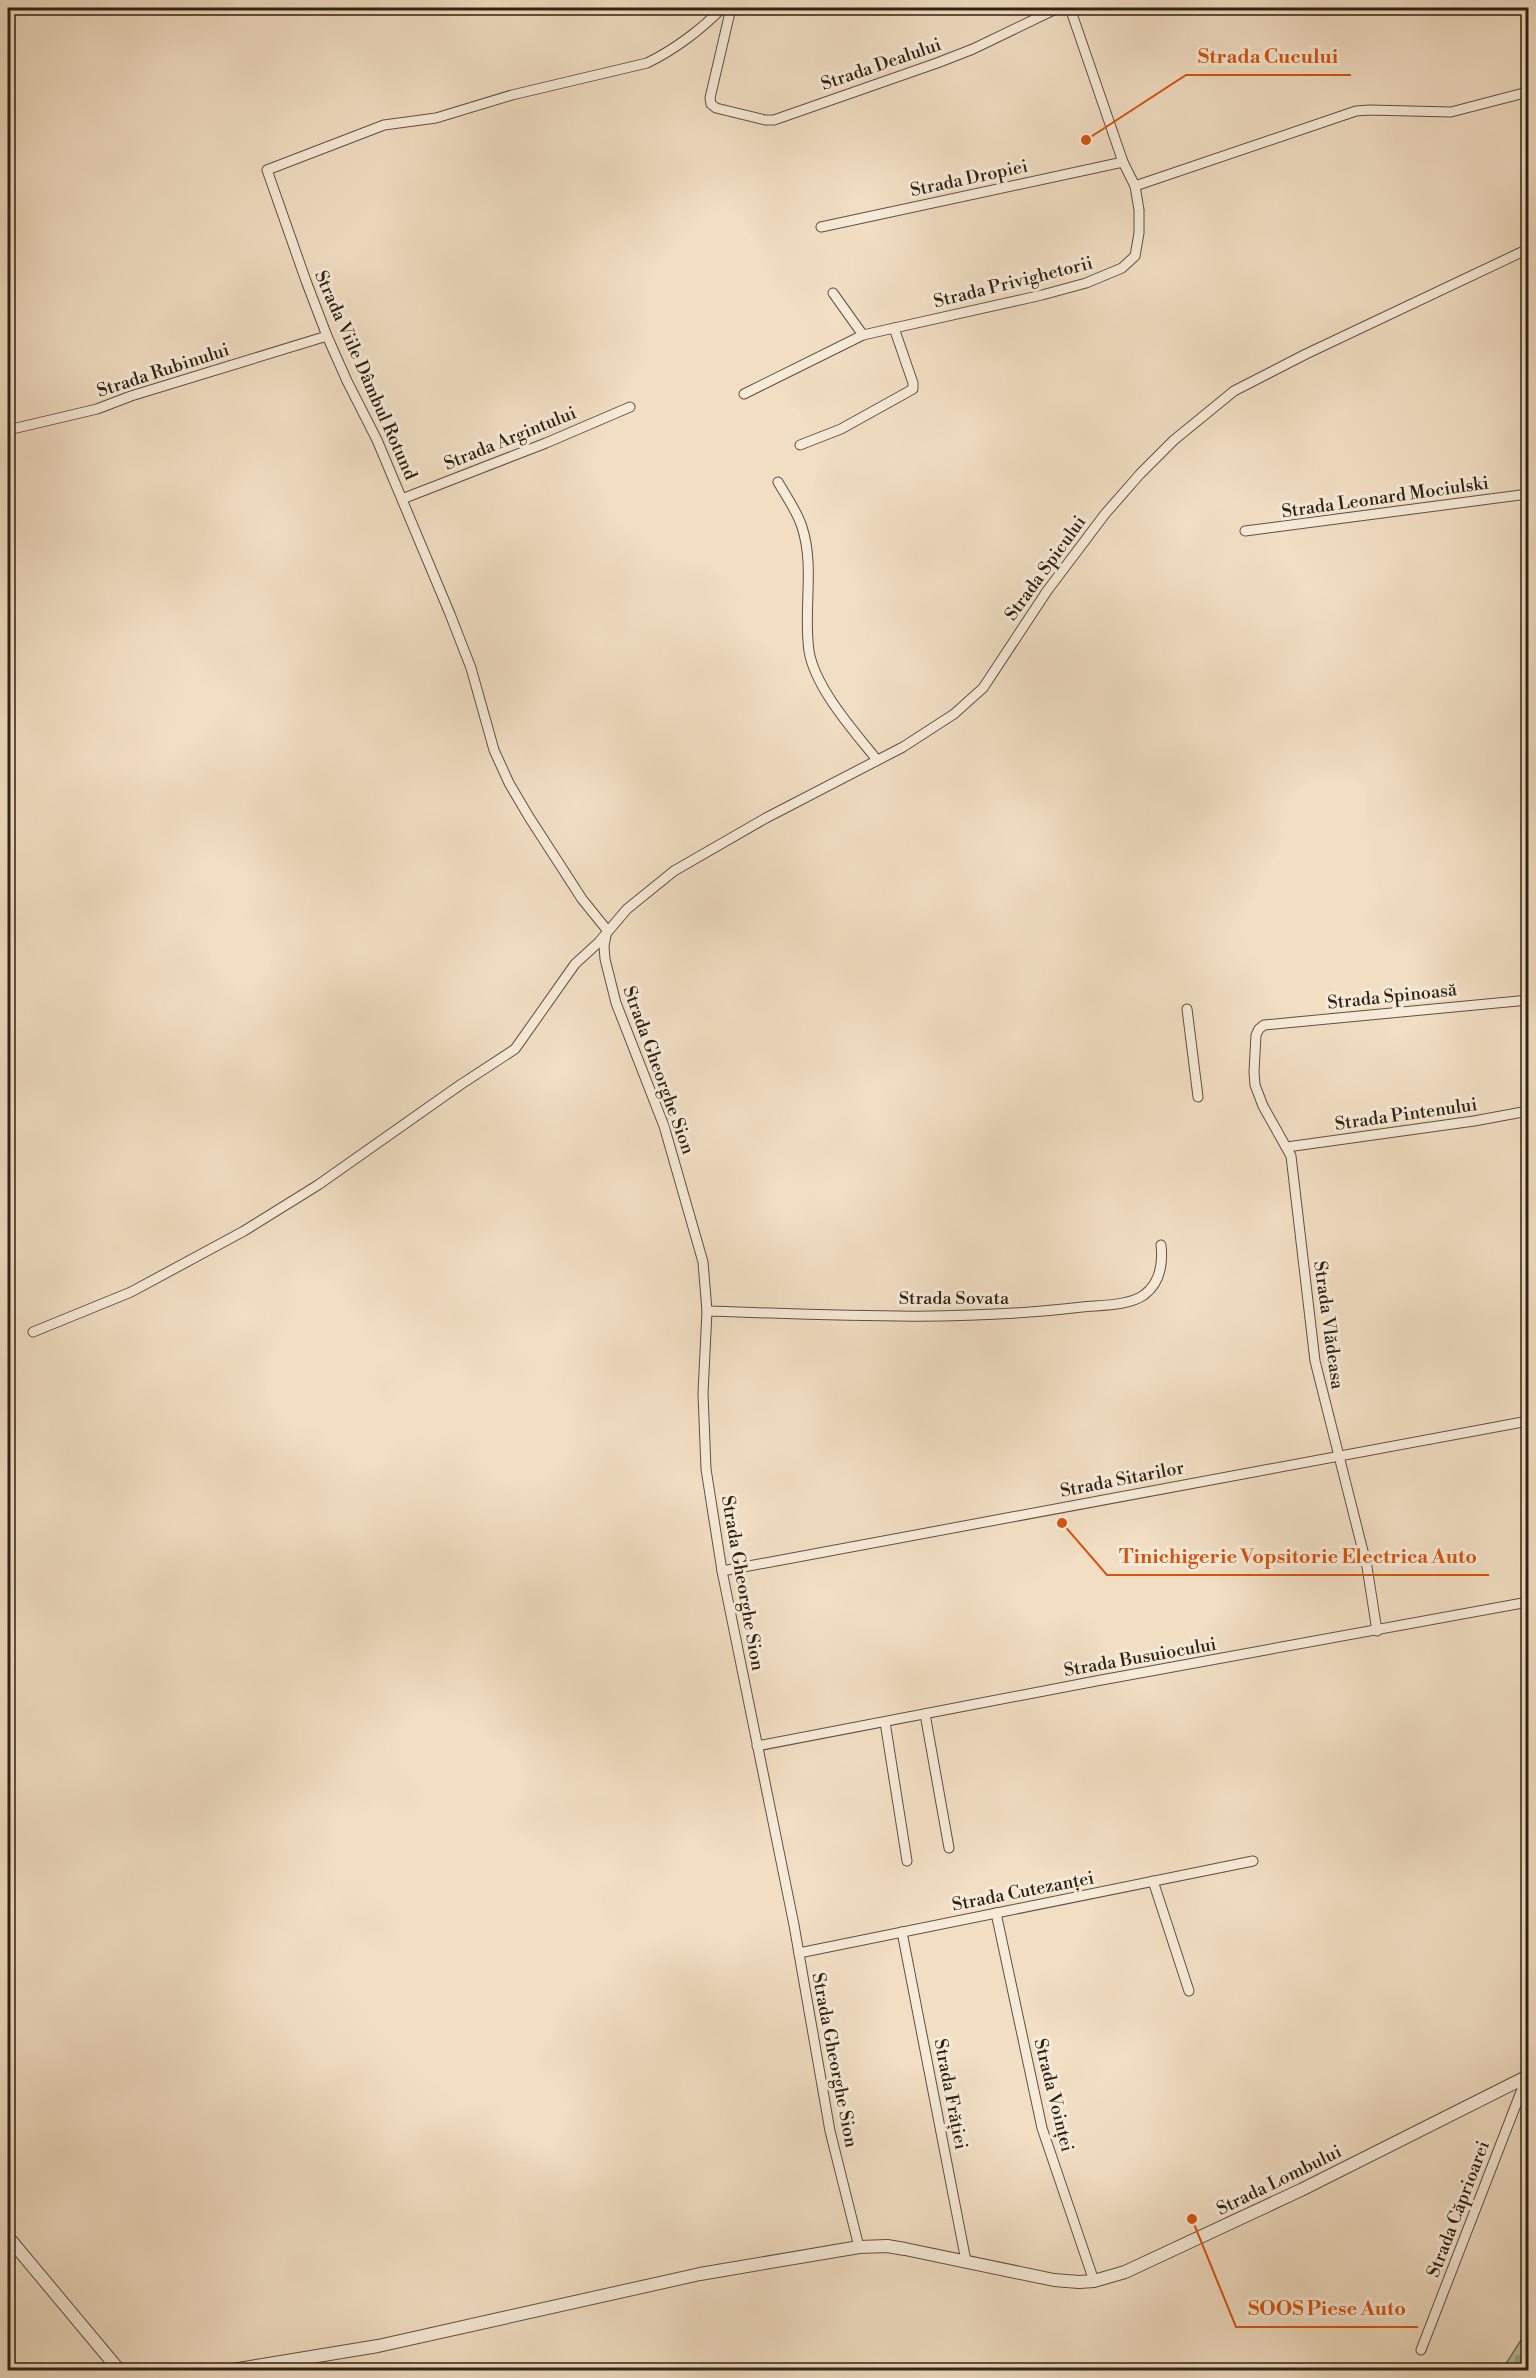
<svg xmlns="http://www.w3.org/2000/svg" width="1536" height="2378" font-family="'Libre Bodoni',serif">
	<defs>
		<pattern id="cemetery-stones" width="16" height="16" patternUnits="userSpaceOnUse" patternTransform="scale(1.5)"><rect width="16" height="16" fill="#b8c195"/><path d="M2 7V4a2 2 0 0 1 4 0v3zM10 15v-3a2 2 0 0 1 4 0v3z" fill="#9ea680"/></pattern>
	</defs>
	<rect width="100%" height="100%" fill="#f1dec3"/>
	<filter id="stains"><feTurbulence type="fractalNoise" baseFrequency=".00333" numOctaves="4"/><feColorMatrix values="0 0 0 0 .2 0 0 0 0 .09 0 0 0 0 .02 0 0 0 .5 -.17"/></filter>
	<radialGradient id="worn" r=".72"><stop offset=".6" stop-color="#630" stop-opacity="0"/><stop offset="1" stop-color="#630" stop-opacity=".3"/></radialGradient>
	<polygon fill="url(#cemetery-stones)" stroke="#747254" stroke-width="1.5" points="1528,2329 1528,2370 1502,2370"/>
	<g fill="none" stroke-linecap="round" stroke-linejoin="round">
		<g stroke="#605140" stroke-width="11">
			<g id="minor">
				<polyline points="731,8 710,98 711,104 716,108 765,120 774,120 937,63 973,49 1058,8"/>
				<polyline points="1135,186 1356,111 1370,110 1451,112 1528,92"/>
				<polyline points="821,227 1123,162"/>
				<polyline points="833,293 863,335"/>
				<polyline points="744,394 863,335 1042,295 1086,283 1122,268 1135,256 1139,233 1139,210 1135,186 1123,162 1070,8"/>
				<polyline points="8,430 97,409 131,396 327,336"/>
				<polyline points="800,445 841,429 913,389 913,383 894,328"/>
				<path d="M778 482C786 496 797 511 802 527 815 567 803 610 809 651 815 688 854 731 877 760"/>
				<polyline points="402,499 546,443 630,407"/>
				<polyline points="1245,531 1528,494"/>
				<path d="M607 930 582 899 529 817 509 783 494 750 471 668 450 614 377 440 347 381 327 336 306 281 267 170 384 125 436 118 512 95 647 63C674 50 702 29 722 8"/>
				<polyline points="606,935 604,946 605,959 616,1003 664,1126 703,1262 707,1311 703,1393 706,1469 722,1571 794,1925 830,2131 859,2247"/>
				<polyline points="1187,1009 1198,1097"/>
				<polyline points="1287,1147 1474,1121 1528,1111"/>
				<path d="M707 1311C832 1315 958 1322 1082 1307 1101 1305 1128 1306 1144 1295 1160 1283 1163 1263 1161 1245"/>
				<polyline points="33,1332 131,1292 244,1231 318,1185 460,1085 515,1049 575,964 599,942 627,909 674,871 766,818 903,747 954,714 983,688 1047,591 1105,514 1140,474 1174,440 1234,391 1306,354 1528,249"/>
				<polyline points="722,1571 1528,1421"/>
				<polyline points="1377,1631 1367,1567 1315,1361 1291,1156 1263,1106 1255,1085 1254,1072 1256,1035 1259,1029 1264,1025 1528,1000"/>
				<polyline points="925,1714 949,1848"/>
				<polyline points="885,1722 907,1861"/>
				<polyline points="757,1746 1096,1681 1528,1602"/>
				<polyline points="1153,1881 1189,1991"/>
				<polyline points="996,1913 1042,2128 1094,2281"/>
				<polyline points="902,1932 966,2261"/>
				<polyline points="799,1953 1253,1861"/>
				<polyline points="1421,2350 1522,2089 1523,2079"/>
			</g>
		</g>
		<g stroke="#605140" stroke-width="14">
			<g id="tertiary">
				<polyline points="8,2237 119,2370"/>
				<polyline points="232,2370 378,2346 700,2274 859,2247 887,2246 905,2249 1054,2280 1079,2282 1094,2281 1125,2272 1301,2190 1528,2076"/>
			</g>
		</g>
		<use href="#minor" stroke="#f6ead8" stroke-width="9"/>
		<use href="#tertiary" stroke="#f6ead8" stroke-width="12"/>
	</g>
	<g text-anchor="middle" stroke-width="6" stroke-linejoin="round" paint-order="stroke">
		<g font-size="18" fill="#2f2214" stroke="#f6ead8">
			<text transform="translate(881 64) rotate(-19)" y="6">Strada Dealului</text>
			<text transform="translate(969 178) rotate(-12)" y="6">Strada Dropiei</text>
			<text transform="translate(1013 282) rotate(-14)" y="6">Strada Privighetorii</text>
			<text transform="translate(163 370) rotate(-18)" y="6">Strada Rubinului</text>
			<text transform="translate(366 375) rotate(66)" y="6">Strada Viile Dâmbul Rotund</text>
			<text transform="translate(510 438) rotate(-22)" y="6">Strada Argintului</text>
			<text transform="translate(1385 497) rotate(-8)" y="6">Strada Leonard Mociulski</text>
			<text transform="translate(1045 568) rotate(-54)" y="6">Strada Spicului</text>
			<text transform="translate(1392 996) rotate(-6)" y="6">Strada Spinoasă</text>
			<text transform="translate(659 1070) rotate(70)" y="6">Strada Gheorghe Sion</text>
			<text transform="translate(1406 1114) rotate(-8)" y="6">Strada Pintenului</text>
			<text x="954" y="1304">Strada Sovata</text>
			<text transform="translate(1329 1325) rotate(82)" y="6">Strada Vlădeasa</text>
			<text transform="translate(1122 1479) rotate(-11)" y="6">Strada Sitarilor</text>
			<text transform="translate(743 1583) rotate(80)" y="6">Strada Gheorghe Sion</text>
			<text transform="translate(1140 1657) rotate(-10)" y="6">Strada Busuiocului</text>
			<text transform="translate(1023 1891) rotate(-11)" y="6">Strada Cutezanței</text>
			<text transform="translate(835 2060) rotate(79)" y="6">Strada Gheorghe Sion</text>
			<text transform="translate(951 2094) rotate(79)" y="6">Strada Frăției</text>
			<text transform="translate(1054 2095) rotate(76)" y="6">Strada Voinței</text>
			<text transform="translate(1279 2180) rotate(-26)" y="6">Strada Lombului</text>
			<text transform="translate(1458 2209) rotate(-69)" y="6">Strada Căprioarei</text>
		</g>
	</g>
	<path fill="none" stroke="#d6540d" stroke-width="2" d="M1086 140L1186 75H1351M1062 1523L1107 1575H1489M1192 2219L1236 2327H1418"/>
	<g fill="#d6540d" stroke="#f6ead8" stroke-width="2">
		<circle cx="1086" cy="140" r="6"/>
		<circle cx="1062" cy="1523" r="6"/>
		<circle cx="1192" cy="2219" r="6"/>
	</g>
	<g font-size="20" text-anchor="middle" font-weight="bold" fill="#d6540d" stroke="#f6ead8" stroke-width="6" stroke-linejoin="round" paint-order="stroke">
		<text x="1268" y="63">Strada Cucului</text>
		<text x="1298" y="1563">Tinichigerie Vopsitorie Electrica Auto</text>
		<text x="1327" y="2315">SOOS Piese Auto</text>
	</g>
	<rect width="1536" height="2378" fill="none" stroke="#f1dec3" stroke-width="30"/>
	<rect x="9" y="9" width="1518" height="2360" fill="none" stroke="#2f2214" stroke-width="3"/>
	<rect x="15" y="15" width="1506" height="2348" fill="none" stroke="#2f2214" stroke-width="1.5"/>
	<rect width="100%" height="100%" filter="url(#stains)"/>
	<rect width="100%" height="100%" fill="url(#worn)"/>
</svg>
